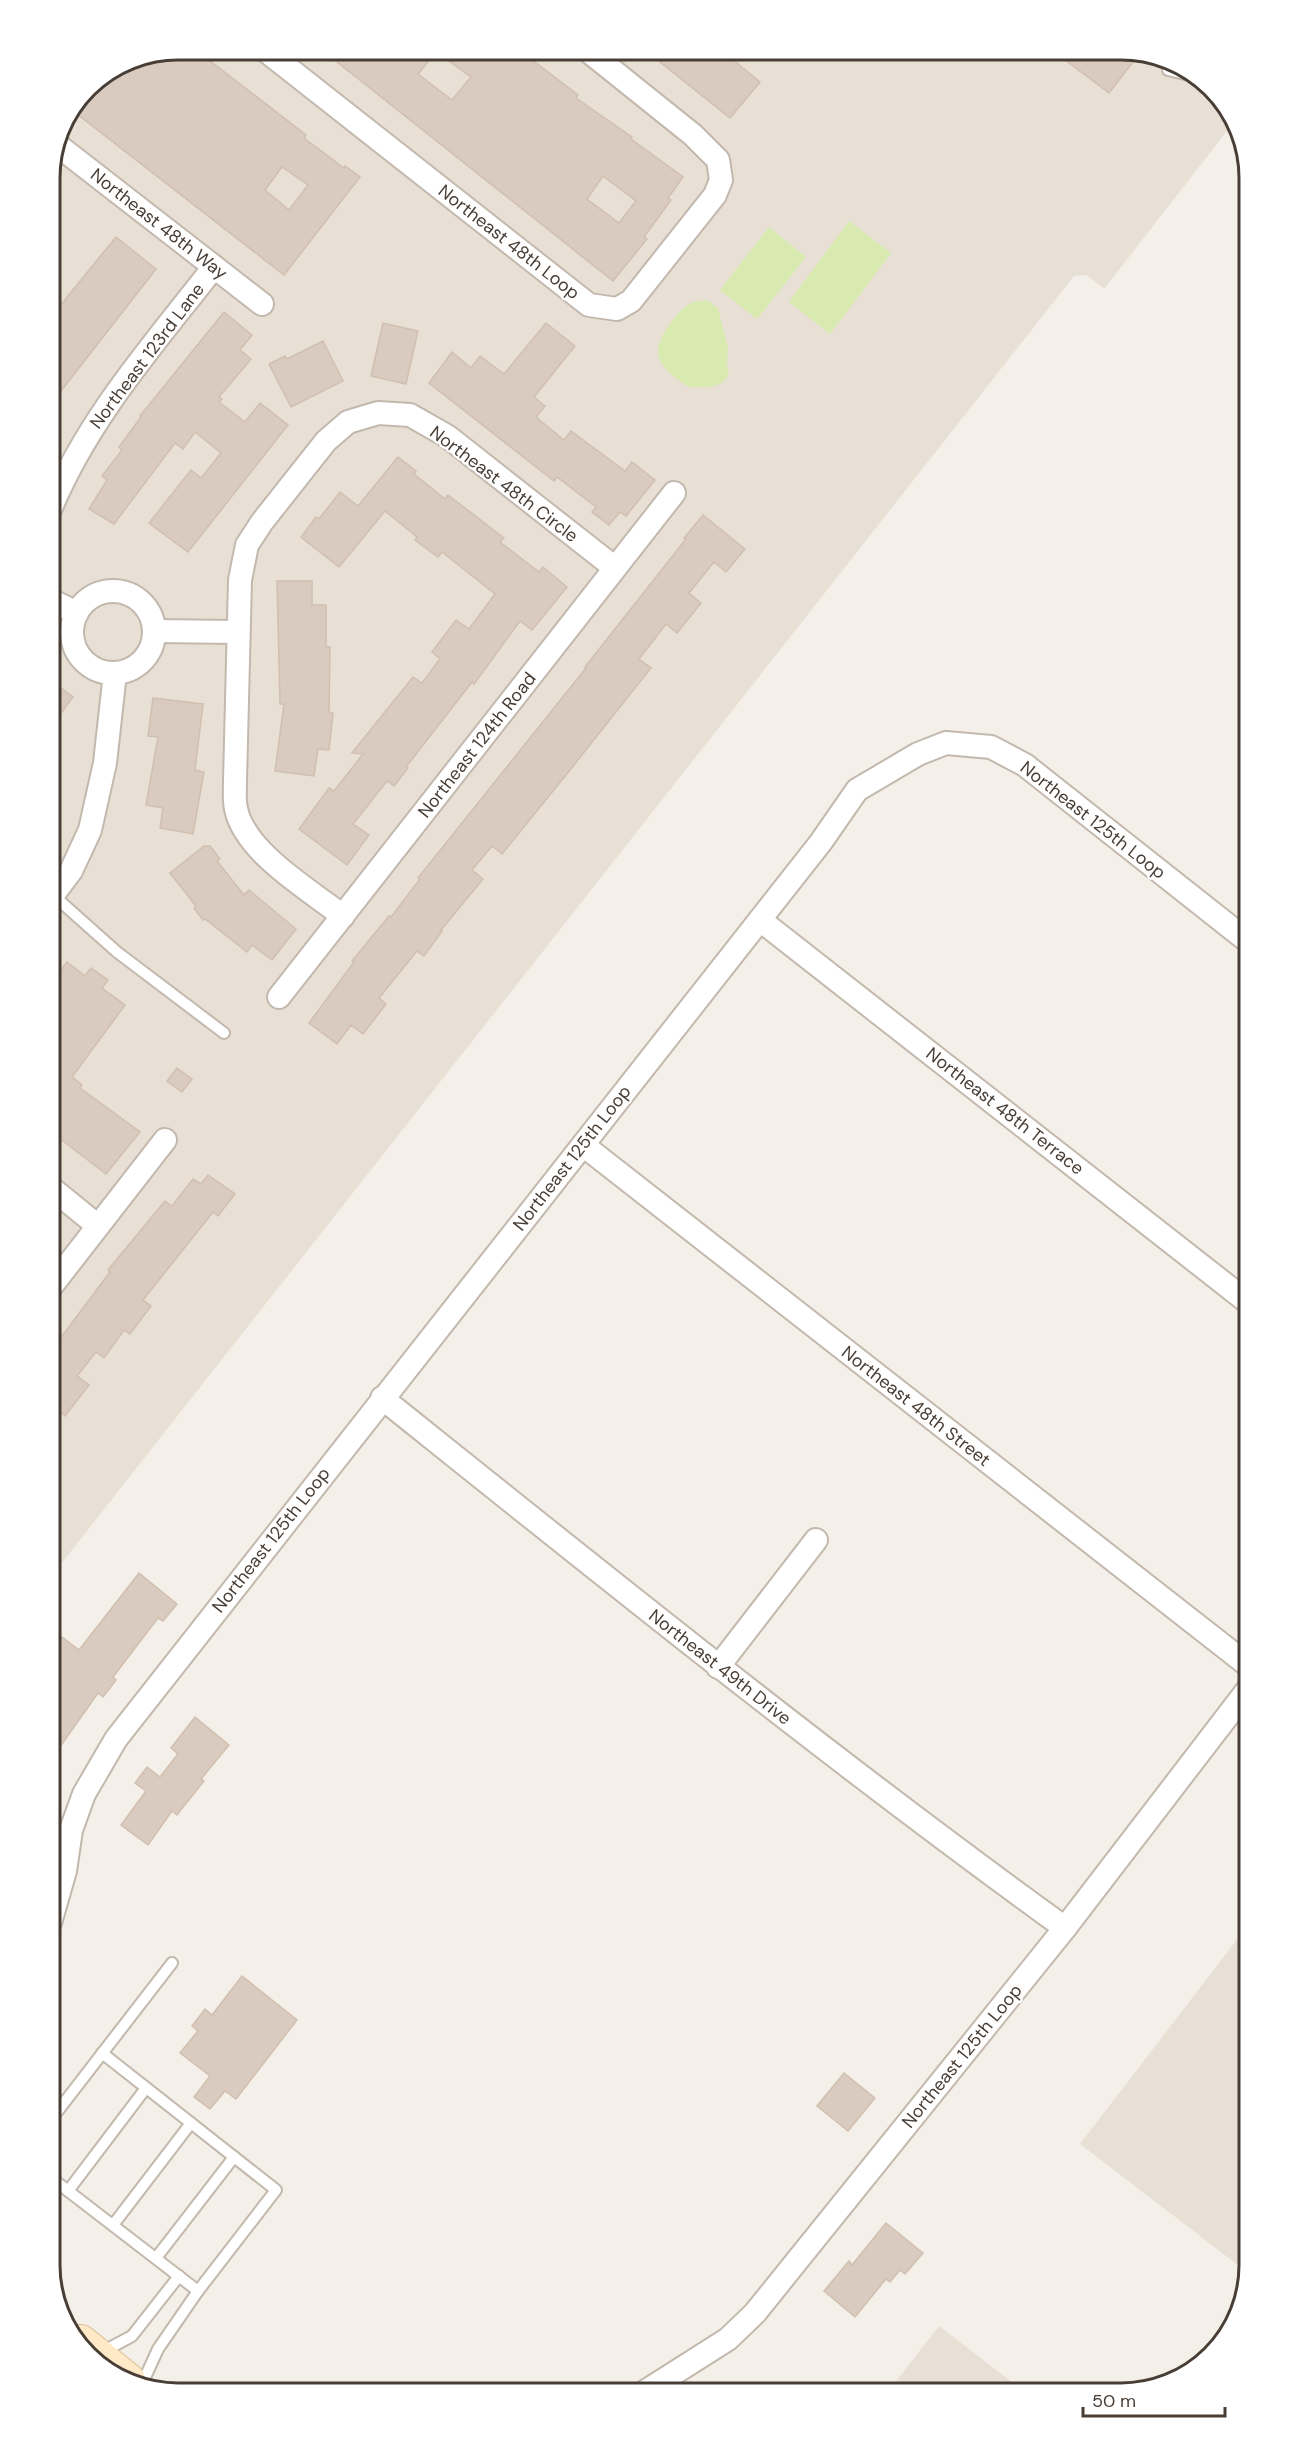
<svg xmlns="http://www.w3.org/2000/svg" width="1299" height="2443" font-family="'DM Sans',sans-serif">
	<rect width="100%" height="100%" fill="#f4efe8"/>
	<g fill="#e8e0d5">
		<polygon points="178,50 1130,50 1193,71 1234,122 1104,289 1087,275 1074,276 50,1578 50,170 59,128 87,87 129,59"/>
		<polygon points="1249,1924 1249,2265 1247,2272 1080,2144"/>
		<polygon points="939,2326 1026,2393 887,2393"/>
	</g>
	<g fill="#d8eaaf">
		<polygon points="849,221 891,253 830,334 789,302"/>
		<polygon points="769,227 806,257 757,319 720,290"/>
		<path d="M707 300 718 308 728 348 727 368 729 374C722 390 704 387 689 387 678 380 659 368 658 352 657 338 677 312 688 305 693 301 700 301 707 300Z"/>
	</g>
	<g fill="#d9cbbf" stroke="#d1bfaf" stroke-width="1.5" fill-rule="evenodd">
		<path d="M178 50H196L306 135 304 138 344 168 345 166 360 177 284 275 72 110 90 85 129 59ZM282 167 308 185 289 210 265 190Z"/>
		<path d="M322 50H519L578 95 576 98 632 137 631 139 683 177 668 198 671 200 644 237 647 239 613 281ZM436 52 471 77 452 100 418 74ZM603 176 636 201 619 223 587 199Z"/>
		<polygon points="645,50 721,50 760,82 730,118"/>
		<polygon points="1052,50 1130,50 1140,53 1109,93"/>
		<polygon points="116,237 156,269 50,405 50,318"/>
		<polygon points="224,312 252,335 240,350 251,359 219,397 222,399 219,402 245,422 260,403 288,425 188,552 149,523 191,470 201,478 221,453 195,432 183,449 175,443 114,524 89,509 107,480 102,476 122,450 119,447 141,417 140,416"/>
		<polygon points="383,323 418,331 406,384 371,376"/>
		<polygon points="546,323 575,346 534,397 545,406 536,417 564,440 571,431 625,471 632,462 655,480 626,516 620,512 609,525 592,512 596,507 557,477 554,481 429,383 452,352 471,368 480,356 504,374"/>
		<polygon points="323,341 343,381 291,407 269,364 285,356 287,359"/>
		<polygon points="398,457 416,471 414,474 445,499 448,495 504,538 500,542 539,572 543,567 567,587 532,630 520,621 474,684 472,682 406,767 408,768 394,786 387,781 353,824 369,835 347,865 299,829 329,788 334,791 363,754 352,753 413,677 422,683 440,659 432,652 456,620 469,629 495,594 442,552 438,557 415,540 417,537 385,511 339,567 301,537 316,517 319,519 340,492 358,506"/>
		<polygon points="703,515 745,549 726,572 714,562 689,593 701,603 677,633 666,624 639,659 651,668 566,775 502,854 492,846 472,870 483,879 441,930 442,931 424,956 417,951 379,998 386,1004 363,1034 351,1025 337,1044 309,1023 354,962 352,961 389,916 391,917 420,879 418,878 586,668 585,667 686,539 684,538"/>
		<polygon points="277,581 312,581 312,605 326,605 326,647 330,647 329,712 333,713 329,750 318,749 314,776 275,771 284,704 280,704"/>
		<polygon points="50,680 73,697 50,728"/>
		<polygon points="153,698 203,704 195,770 204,772 193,834 160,828 163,808 146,805 158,737 148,736"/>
		<polygon points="204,846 210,846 220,859 217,861 244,895 249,890 296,929 272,960 252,945 247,952 205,919 203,920 194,908 196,906 170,873"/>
		<polygon points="67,962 85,976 91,968 108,980 102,988 125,1005 72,1077 82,1085 80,1088 140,1132 106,1174 50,1131 50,985"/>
		<polygon points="177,1068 192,1079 182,1092 167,1081"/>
		<polygon points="208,1175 235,1194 218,1216 213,1212 143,1300 151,1306 130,1334 124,1330 104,1358 96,1352 77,1376 89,1385 65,1416 50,1403 50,1352 110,1272 108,1270 165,1201 172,1206 193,1179 201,1184"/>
		<polygon points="139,1573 177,1604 163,1621 158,1618 113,1677 116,1680 103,1697 98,1693 50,1761 50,1653 62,1637 79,1650"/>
		<polygon points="195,1717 229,1745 201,1779 204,1781 184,1806 177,1815 172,1811 148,1845 121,1825 146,1791 135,1783 147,1767 160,1777 178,1754 171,1748"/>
		<polygon points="242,1976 297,2020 236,2099 225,2091 210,2109 194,2097 210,2076 180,2053 198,2031 192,2026 205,2009 212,2015"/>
		<polygon points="844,2073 875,2098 848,2131 817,2106"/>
		<polygon points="886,2223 923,2253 905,2274 900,2270 890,2282 886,2279 855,2317 824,2291 849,2261 852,2265"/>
	</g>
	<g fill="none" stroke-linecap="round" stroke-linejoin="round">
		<g stroke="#c3b8ad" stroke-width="14">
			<g id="lane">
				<polyline points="1168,70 1197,77"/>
				<polyline points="53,895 117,952 224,1033"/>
				<polyline points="50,2121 172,1963"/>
				<polyline points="50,2177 198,2291 276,2190 102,2053"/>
				<polyline points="68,2191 146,2088"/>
				<polyline points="113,2225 191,2123"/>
				<polyline points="156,2258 234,2157"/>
				<polyline points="102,2352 132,2336 179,2276"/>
				<polyline points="142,2384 158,2349 198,2291"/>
			</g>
		</g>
		<g stroke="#c3b8ad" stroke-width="26">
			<g id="street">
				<polyline points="265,50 589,305 617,309 631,301 715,195 721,180 718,160 693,135 587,50"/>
				<polyline points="56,144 262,304"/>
				<path d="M50 510C88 418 153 345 214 267"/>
				<circle cx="113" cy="632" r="41"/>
				<polyline points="50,600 77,613"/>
				<polyline points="154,631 238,632"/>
				<polyline points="50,899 71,871 90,830 105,763 115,673"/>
				<path d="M343 916C309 890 245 852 236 809 234 800 235 790 235 781L240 580 247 545 262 522 326 441 348 422 378 413 410 415 447 436 615 568"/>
				<polyline points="760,920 1249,1303"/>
				<polyline points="279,997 674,493"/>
				<polyline points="583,1145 1249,1666"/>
				<polyline points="50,1187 98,1226"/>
				<polyline points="50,1288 165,1140"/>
				<path d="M382 1398C607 1578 831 1759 1065 1928"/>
				<polyline points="718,1667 816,1540"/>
				<polyline points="50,1923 65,1871 71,1830 84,1794 116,1739 821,842 857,790 918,754 946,743 991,747 1025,765 1249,942"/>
				<polyline points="643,2393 728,2339 755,2313 1065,1928 1249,1688"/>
			</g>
		</g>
		<g stroke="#d9be98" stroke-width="34">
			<polyline id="secondary" points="81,2341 129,2380"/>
		</g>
		<use href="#lane" stroke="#fff" stroke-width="10"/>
		<use href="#street" stroke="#fff" stroke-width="22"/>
		<use href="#secondary" stroke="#ffe9c7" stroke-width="32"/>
	</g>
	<g text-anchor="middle" stroke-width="4.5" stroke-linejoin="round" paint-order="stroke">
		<g font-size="18" fill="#483e36" stroke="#fff">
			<text transform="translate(159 224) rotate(38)" y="6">Northeast 48th Way</text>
			<text transform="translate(509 242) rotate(38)" y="6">Northeast 48th Loop</text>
			<text transform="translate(147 356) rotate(-53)" y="6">Northeast 123rd Lane</text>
			<text transform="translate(504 484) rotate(37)" y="6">Northeast 48th Circle</text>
			<text transform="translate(477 745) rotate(-52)" y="6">Northeast 124th Road</text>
			<text transform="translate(1093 820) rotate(38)" y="6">Northeast 125th Loop</text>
			<text transform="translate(1005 1111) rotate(38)" y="6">Northeast 48th Terrace</text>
			<text transform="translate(572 1158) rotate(-52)" y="6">Northeast 125th Loop</text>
			<text transform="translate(916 1406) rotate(38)" y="6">Northeast 48th Street</text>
			<text transform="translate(271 1540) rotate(-52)" y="6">Northeast 125th Loop</text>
			<text transform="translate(720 1667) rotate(38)" y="6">Northeast 49th Drive</text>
			<text transform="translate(962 2056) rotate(-51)" y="6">Northeast 125th Loop</text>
		</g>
	</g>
	<path d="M0 0H1299V2443H0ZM178 60H1121A118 118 0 0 1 1239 178V2265A118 118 0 0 1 1121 2383H178A118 118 0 0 1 60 2265V178A118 118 0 0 1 178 60Z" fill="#fff" fill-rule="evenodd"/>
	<path fill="none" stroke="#483e36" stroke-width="3" d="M178 60H1121A118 118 0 0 1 1239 178V2265A118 118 0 0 1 1121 2383H178A118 118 0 0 1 60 2265V178A118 118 0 0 1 178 60Z"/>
	<path d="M1083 2407v9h142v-9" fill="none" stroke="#483e36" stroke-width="3"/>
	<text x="1092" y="2407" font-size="18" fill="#483e36" stroke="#ffffff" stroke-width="4.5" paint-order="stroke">50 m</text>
</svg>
